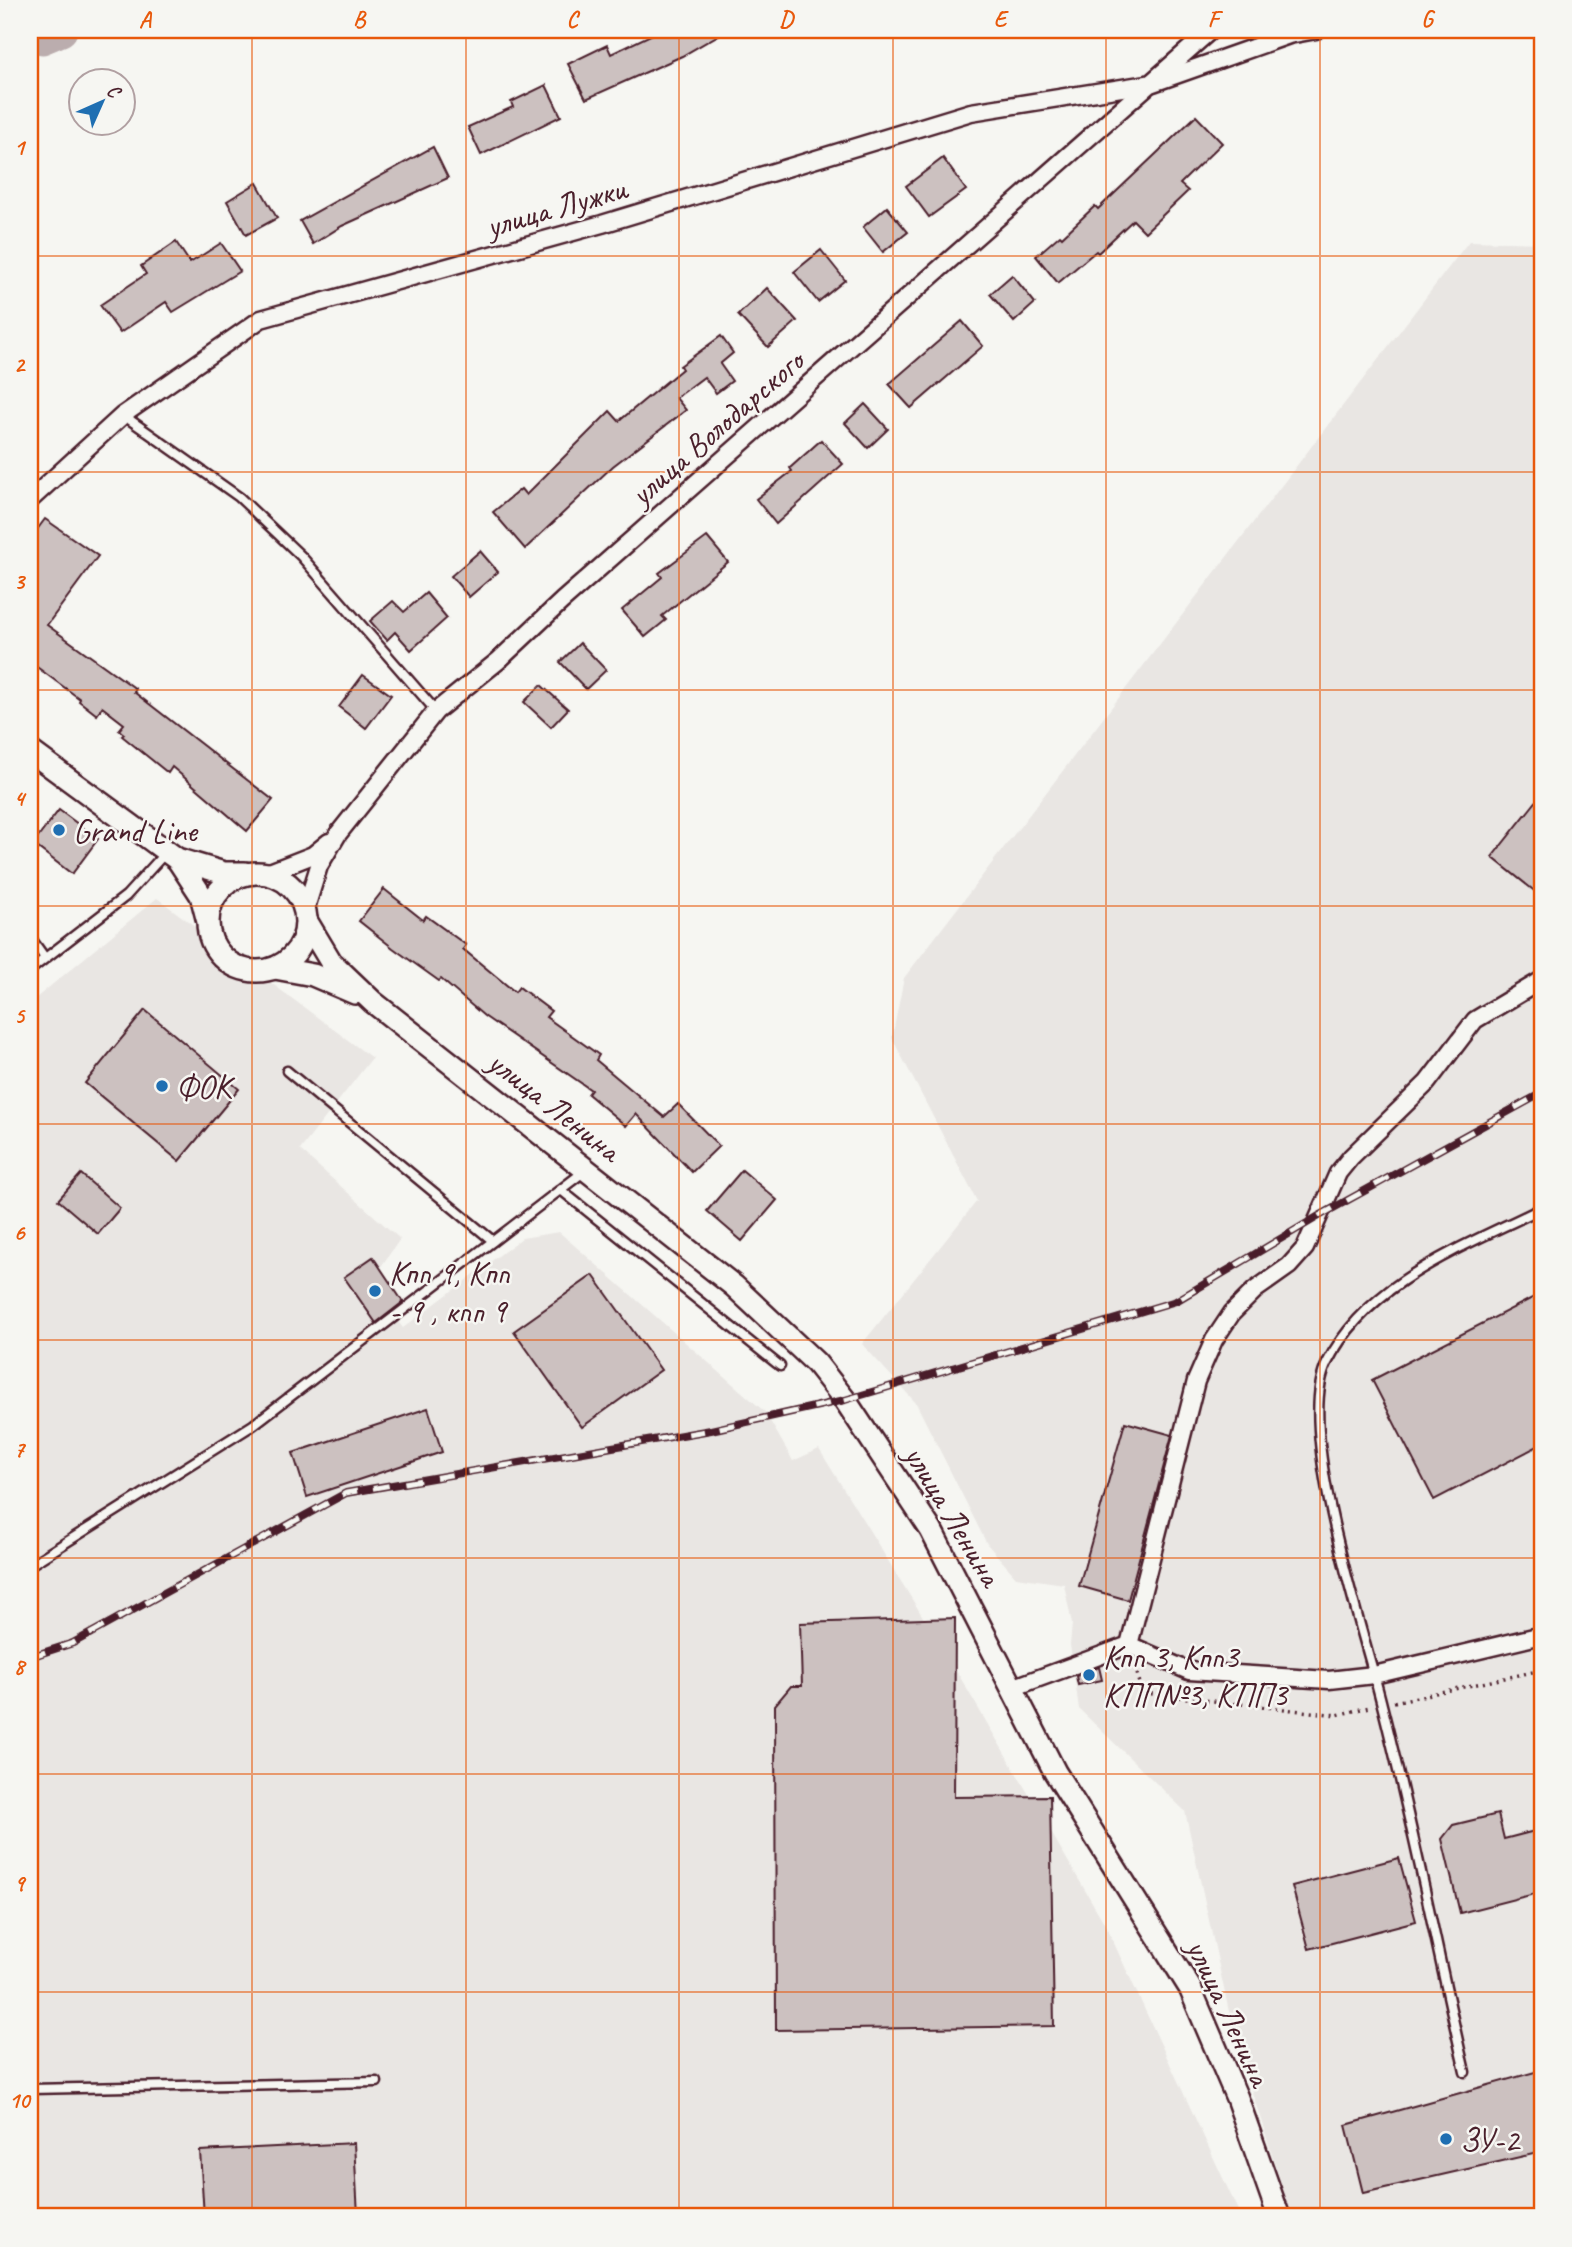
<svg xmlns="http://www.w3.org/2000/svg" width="1572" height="2247" font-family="Caveat,sans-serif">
	<rect width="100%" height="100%" fill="#f6f6f2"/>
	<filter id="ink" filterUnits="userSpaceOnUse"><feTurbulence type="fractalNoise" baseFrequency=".0143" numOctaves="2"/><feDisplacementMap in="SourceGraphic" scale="14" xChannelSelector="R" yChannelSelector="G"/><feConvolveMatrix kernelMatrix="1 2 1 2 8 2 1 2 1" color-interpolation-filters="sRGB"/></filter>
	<g filter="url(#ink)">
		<g fill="#e9e6e3">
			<polygon points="1469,241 1542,243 1542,2217 1292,2217 1235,2039 1185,1811 1079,1709 1070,1645 1072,1624 1064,1584 1016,1577 987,1544 916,1403 862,1344 977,1201 892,1038 904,978"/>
			<polygon points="157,898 372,1058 300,1150 400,1239 369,1284 403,1328 522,1238 559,1232 765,1412 793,1461 819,1449 957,1672 1106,1926 1241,2217 30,2217 30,1003"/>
		</g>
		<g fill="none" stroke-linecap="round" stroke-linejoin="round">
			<polyline stroke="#bbadae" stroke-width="33" points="35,30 42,38 61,30"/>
		</g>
		<g fill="#ccc1c0" stroke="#4a1f2b" stroke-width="2">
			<polygon points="661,30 727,30 682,56 586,99 568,64 607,45 611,54"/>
			<polygon points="546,85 561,116 481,155 468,127 513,107 511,102"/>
			<polygon points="1196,116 1222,143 1180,184 1188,191 1145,232 1133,220 1098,253 1096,251 1058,283 1036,256 1060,235 1062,237 1095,206 1098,209"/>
			<polygon points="433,147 448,178 342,226 313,244 300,221"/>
			<polygon points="943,158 966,190 929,217 906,186"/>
			<polygon points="257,183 277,218 246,235 227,201"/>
			<polygon points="887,207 908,232 883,252 863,227"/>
			<polygon points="176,242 190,263 221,243 240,271 173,312 166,302 120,333 100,305 146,274 141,266"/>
			<polygon points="821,250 845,280 818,302 794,272"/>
			<polygon points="1012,275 1035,303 1014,322 990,294"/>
			<polygon points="767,288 797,321 768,347 738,315"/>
			<polygon points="962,321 983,346 911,408 889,384"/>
			<polygon points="721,336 733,353 720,364 732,381 716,393 704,377 676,398 686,410 613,466 525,549 493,512 521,489 526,495 610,411 619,421 682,369 680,366"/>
			<polygon points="865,404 888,429 868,448 845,423"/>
			<polygon points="821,440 843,464 776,524 756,499 792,471 790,468"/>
			<polygon points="45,519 98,556 47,625 136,689 134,692 273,800 247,831 172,767 168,773 122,736 124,734 119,730 124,724 102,707 97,715 79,701 80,699 30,662 30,539"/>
			<polygon points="707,537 728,562 662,616 666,620 645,637 622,610 662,577 659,573"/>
			<polygon points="480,551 498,572 469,597 451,576"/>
			<polygon points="426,593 447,618 411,650 395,632 387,640 370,621 393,601 404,612"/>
			<polygon points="580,643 606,670 586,689 560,662"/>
			<polygon points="363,675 391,695 366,728 339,707"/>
			<polygon points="541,685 568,709 551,727 524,702"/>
			<polygon points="1542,794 1542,897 1492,857"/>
			<polygon points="59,810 98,839 72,874 33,844"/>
			<polygon points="384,889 423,920 426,916 466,945 463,949 515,992 519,987 551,1011 546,1017 599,1055 596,1060 664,1117 678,1104 719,1146 692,1172 636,1114 626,1126 588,1094 591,1090 484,1016 441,979 439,981 393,948 359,921"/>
			<polygon points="145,1010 239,1089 179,1161 85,1083"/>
			<polygon points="742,1170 777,1200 742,1241 707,1211"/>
			<polygon points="81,1174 120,1208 98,1234 58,1200"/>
			<polygon points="373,1257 403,1302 376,1323 344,1277"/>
			<polygon points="593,1275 661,1370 582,1427 514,1331"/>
			<polygon points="1542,1293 1542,1444 1434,1500 1372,1380"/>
			<polygon points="428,1408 442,1452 307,1497 293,1453"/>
			<polygon points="1125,1422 1172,1435 1128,1600 1079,1586"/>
			<polygon points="955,1618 954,1797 1050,1796 1054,2026 776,2030 775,1705 791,1686 802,1686 800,1623"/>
			<polygon points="1099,1667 1102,1680 1078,1685 1076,1676"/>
			<polygon points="1498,1814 1504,1839 1542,1829 1542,1892 1460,1913 1442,1839 1453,1825"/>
			<polygon points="1399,1858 1416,1921 1309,1949 1292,1886"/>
			<polygon points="1542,2070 1542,2152 1363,2193 1346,2125"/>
			<polygon points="354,2143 358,2215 204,2217 200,2151"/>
		</g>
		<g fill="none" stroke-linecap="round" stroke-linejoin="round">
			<g stroke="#4a1f2b" stroke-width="13">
				<g id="lane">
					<polyline points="123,415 239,497 301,556 436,711"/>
					<polyline points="30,937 45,958"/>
					<polyline points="30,970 126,896 166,852"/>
					<polyline points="287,1071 493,1241"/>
					<polyline points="561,1190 780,1366"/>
					<polyline points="30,1565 253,1425 586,1170"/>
					<path d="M1465 2072C1437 1950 1413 1826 1382 1705 1364 1631 1294 1428 1327 1363 1369 1280 1464 1247 1542 1208"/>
					<polyline points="30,2089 377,2082"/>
				</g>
			</g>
			<g stroke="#4a1f2b" stroke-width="21">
				<g id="street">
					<polyline points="30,500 123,415 261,319 602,224 971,112 1153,83 1289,35 1316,30"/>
					<polyline points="267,873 313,855 329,842"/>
					<polyline points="305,911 319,866 338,834 436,711 498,661 562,601 1211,30"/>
					<polyline points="1542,980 1475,1020 1427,1083 1351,1157 1338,1173 1305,1248 1289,1266 1255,1290 1232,1313 1214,1340 1196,1381 1129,1645 1189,1671 1329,1680 1374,1675 1542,1635"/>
					<polyline points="1012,1688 1129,1645"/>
				</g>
			</g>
			<g stroke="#4a1f2b" stroke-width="26">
				<g id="secondary">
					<polyline points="30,751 177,859 224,873 245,873"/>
					<polyline points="178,860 201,895 207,918"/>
					<circle cx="257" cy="922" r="49"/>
					<polyline points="307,922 331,962 373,1002 734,1286 816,1363 845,1400 931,1530 1055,1772 1190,1988 1237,2098 1279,2217"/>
					<polyline points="275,968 313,975 355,993"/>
				</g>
			</g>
			<g stroke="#4a1f2b" stroke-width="3.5" stroke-dasharray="2 5" stroke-linecap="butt">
				<polyline points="1135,1667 1143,1693 1337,1715 1369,1707"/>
				<polyline points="1394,1702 1542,1670"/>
			</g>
			<use href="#lane" stroke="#f6f6f2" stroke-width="8"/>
			<use href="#street" stroke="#f6f6f2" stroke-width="16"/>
			<use href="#secondary" stroke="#f6f6f2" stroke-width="21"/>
			<g stroke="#4a1f2b" stroke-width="8">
				<polyline id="rail" points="30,1657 73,1643 346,1493 711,1430 845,1400 1176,1301 1319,1216 1542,1093"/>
			</g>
			<use href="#rail" stroke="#f6f6f2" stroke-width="5" stroke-dasharray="16" stroke-linecap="butt"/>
		</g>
	</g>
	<path fill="none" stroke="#e8590c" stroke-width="2" stroke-opacity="0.55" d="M252 30V2217M466 30V2217M679 30V2217M893 30V2217M1106 30V2217M1320 30V2217M30 256H1542M30 472H1542M30 690H1542M30 906H1542M30 1124H1542M30 1340H1542M30 1558H1542M30 1774H1542M30 1992H1542"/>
	<g fill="#1f6fb2" stroke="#f6f6f2" stroke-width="2.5">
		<circle cx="59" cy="830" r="7"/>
		<circle cx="162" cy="1086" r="7"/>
		<circle cx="375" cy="1291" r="7"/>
		<circle cx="1089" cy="1675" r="7"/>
		<circle cx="1446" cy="2139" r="7"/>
	</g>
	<g text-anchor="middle" stroke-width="5" stroke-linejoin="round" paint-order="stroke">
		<g font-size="33" fill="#4a1f2b" stroke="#f6f6f2">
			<text transform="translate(556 206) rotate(-16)" y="12">улица Лужки</text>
			<text transform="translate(716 427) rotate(-41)" y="12">улица Володарского</text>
			<text transform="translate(555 1105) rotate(38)" y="12">улица Ленина</text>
			<text transform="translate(954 1515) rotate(59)" y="12">улица Ленина</text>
			<text transform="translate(1230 2012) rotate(65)" y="12">улица Ленина</text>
		</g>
		<g font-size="33" fill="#4a1f2b" stroke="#f6f6f2" text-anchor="start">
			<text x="73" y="842">Grand Line</text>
			<text x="176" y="1098">ФОК</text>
			<text x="389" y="1284">Кпп 9, Кпп<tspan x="389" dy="38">- 9 , кпп 9</tspan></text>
			<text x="1103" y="1668">Кпп 3, Кпп3<tspan x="1103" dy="38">КПП№3, КПП3</tspan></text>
			<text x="1460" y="2151">ЗУ-2</text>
		</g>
	</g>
	<rect width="1572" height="2247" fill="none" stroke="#f6f6f2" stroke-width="77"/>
	<g transform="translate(102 102) rotate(45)"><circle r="33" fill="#f6f6f2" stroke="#b1a0a2" stroke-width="2"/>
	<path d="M0-5L12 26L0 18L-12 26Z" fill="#1f6fb2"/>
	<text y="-10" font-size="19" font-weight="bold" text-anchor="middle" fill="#4a1f2b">С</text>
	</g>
	<rect x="38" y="38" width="1496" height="2170" fill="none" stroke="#e8590c" stroke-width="2.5"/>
	<g font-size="23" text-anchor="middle" font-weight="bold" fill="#e8590c">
		<text x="145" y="27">A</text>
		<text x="359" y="27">B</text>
		<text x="572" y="27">C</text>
		<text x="786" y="27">D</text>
		<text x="1000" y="27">E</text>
		<text x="1213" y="27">F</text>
		<text x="1427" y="27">G</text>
		<text x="19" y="155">1</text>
		<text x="19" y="372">2</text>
		<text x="19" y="589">3</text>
		<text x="19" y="806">4</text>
		<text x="19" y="1023">5</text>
		<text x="19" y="1240">6</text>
		<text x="19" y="1457">7</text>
		<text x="19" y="1674">8</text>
		<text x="19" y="1891">9</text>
		<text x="19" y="2108">10</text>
	</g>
</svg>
